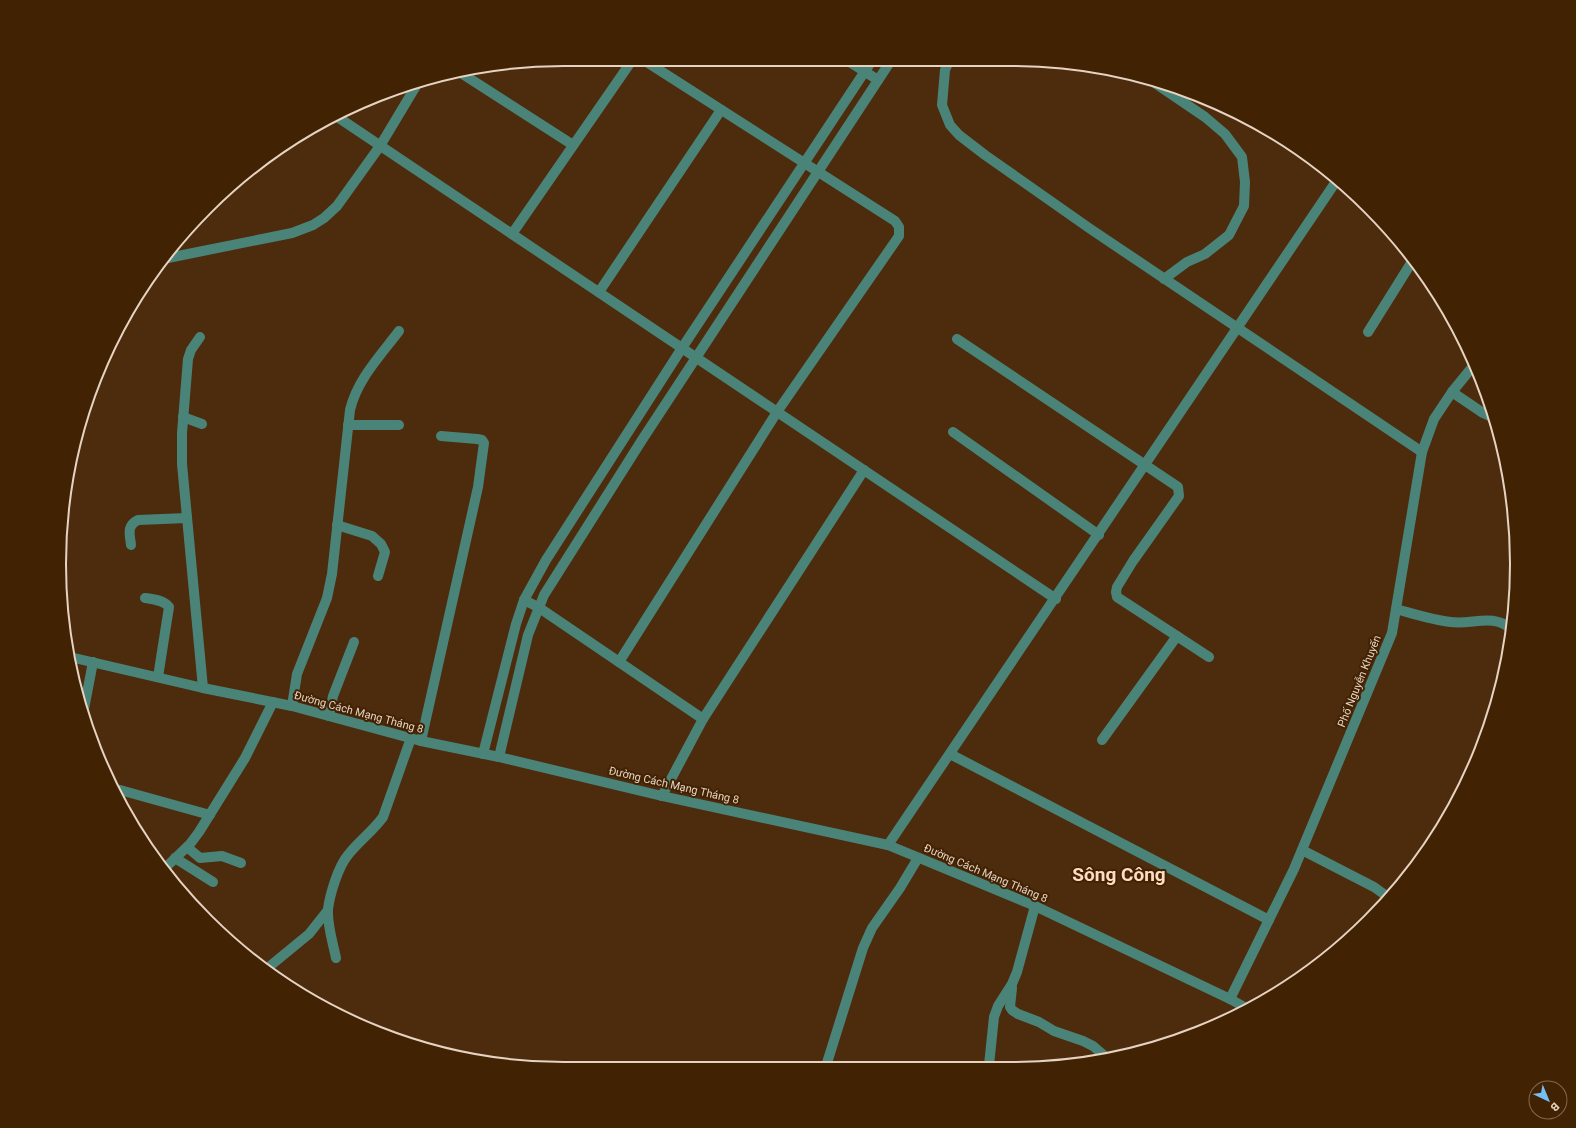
<svg xmlns="http://www.w3.org/2000/svg" width="1576" height="1128" font-family="Roboto,sans-serif">
	<rect width="100%" height="100%" fill="#4d2c0e"/>
	<g fill="none" stroke-linecap="round" stroke-linejoin="round">
		<g stroke="#4a8479" stroke-width="10">
			<polyline points="845,59 878,80"/>
			<polyline points="950,59 945,70 942,105 950,125 959,135 985,155 1089,228 1422,452"/>
			<polyline points="461,73 573,145"/>
			<polyline points="1152,81 1205,117 1225,134 1242,157 1245,182 1244,206 1229,235 1205,254 1187,262 1164,279"/>
			<polyline points="336,116 1056,599"/>
			<polyline points="512,234 633,59"/>
			<polyline points="163,259 292,233 313,225 324,218 337,206 380,146 419,81"/>
			<polyline points="599,292 721,110"/>
			<polyline points="1368,332 1413,260"/>
			<polyline points="200,337 191,350 188,359 182,433 182,464 203,688"/>
			<polyline points="957,339 1178,487 1179,496 1133,561 1117,587 1116,592 1117,597 1209,657"/>
			<polyline points="1452,392 1483,413 1494,418"/>
			<polyline points="183,417 202,424"/>
			<polyline points="348,425 399,425"/>
			<polyline points="953,432 1099,535"/>
			<polyline points="337,525 372,536 381,544 385,552 378,576"/>
			<path d="M131 545C130 535 126 526 138 520L187 518"/>
			<path d="M145 598C152 599 164 600 169 607L158 677"/>
			<polyline points="524,600 538,607 703,719"/>
			<path d="M1396 609C1414 614 1432 620 1451 622 1472 625 1493 613 1511 629"/>
			<polyline points="70,657 203,688 292,706 421,741 499,757 662,796 888,845 1035,906 1230,999 1248,1009"/>
			<polyline points="619,662 777,412 899,236 899,227 895,221 642,59"/>
			<path d="M292 706 297 674 327 598 332 574 350 410C357 380 380 356 399 331"/>
			<polyline points="83,714 93,662"/>
			<polyline points="329,716 333,696 354,642"/>
			<polyline points="1102,740 1177,636"/>
			<polyline points="421,741 478,487 484,443 482,440 477,439 441,436"/>
			<polyline points="483,754 516,624 524,600 546,560 682,348 873,59"/>
			<polyline points="950,754 1269,920"/>
			<polyline points="499,757 528,635 544,595 642,440 892,59"/>
			<polyline points="114,792 120,790 210,815"/>
			<polyline points="662,796 703,719 864,470"/>
			<polyline points="888,845 1337,180"/>
			<polyline points="187,847 200,858 222,856 241,863"/>
			<polyline points="1302,850 1374,887 1388,897"/>
			<polyline points="175,858 213,882"/>
			<polyline points="165,868 190,844 199,832 245,758 273,702"/>
			<path d="M336 958C333 943 327 925 328 909 330 894 338 867 348 855 359 841 373 831 383 817L411 738"/>
			<polyline points="270,966 309,934 328,910"/>
			<polyline points="1012,988 1010,1007 1012,1010 1018,1014 1039,1022 1054,1031 1083,1041 1093,1046 1107,1058"/>
			<polyline points="1230,999 1294,869 1392,633 1422,452 1434,419 1452,392 1474,365"/>
			<polyline points="989,1065 994,1017 998,1006 1012,984 1017,972 1035,906"/>
			<polyline points="826,1066 863,948 872,928 900,888 918,858"/>
		</g>
	</g>
	<g text-anchor="middle" stroke-width="4" stroke-linejoin="round" paint-order="stroke">
		<g font-size="11" fill="#e7d3c2" stroke="#412203">
			<text transform="translate(1359 681) rotate(-68)" y="4">Phố Nguyễn Khuyến</text>
			<text transform="translate(359 712) rotate(15)" y="4">Đường Cách Mạng Tháng 8</text>
			<text transform="translate(674 785) rotate(13)" y="4">Đường Cách Mạng Tháng 8</text>
			<text transform="translate(986 873) rotate(23)" y="4">Đường Cách Mạng Tháng 8</text>
		</g>
		<g font-size="19" font-weight="bold" fill="#fedcc2" stroke="#412203">
			<text x="1119" y="881">Sông Công</text>
		</g>
	</g>
	<path d="M0 0H1576V1128H0ZM564 66H1012A498 498 0 0 1 1510 564V564A498 498 0 0 1 1012 1062H564A498 498 0 0 1 66 564V564A498 498 0 0 1 564 66Z" fill="#412203" fill-rule="evenodd"/>
	<path fill="none" stroke="#e7d3c2" stroke-width="2" d="M564 66H1012A498 498 0 0 1 1510 564V564A498 498 0 0 1 1012 1062H564A498 498 0 0 1 66 564V564A498 498 0 0 1 564 66Z"/>
	<g transform="translate(1548 1100) rotate(136)"><circle r="19" fill="#412203" stroke="#83694f"/>
	<path d="M0-3L7 15L0 10L-7 15Z" fill="#74c0f6"/>
	<text y="-6" font-size="11" font-weight="bold" text-anchor="middle" fill="#e7d3c2">B</text>
	</g>
</svg>
